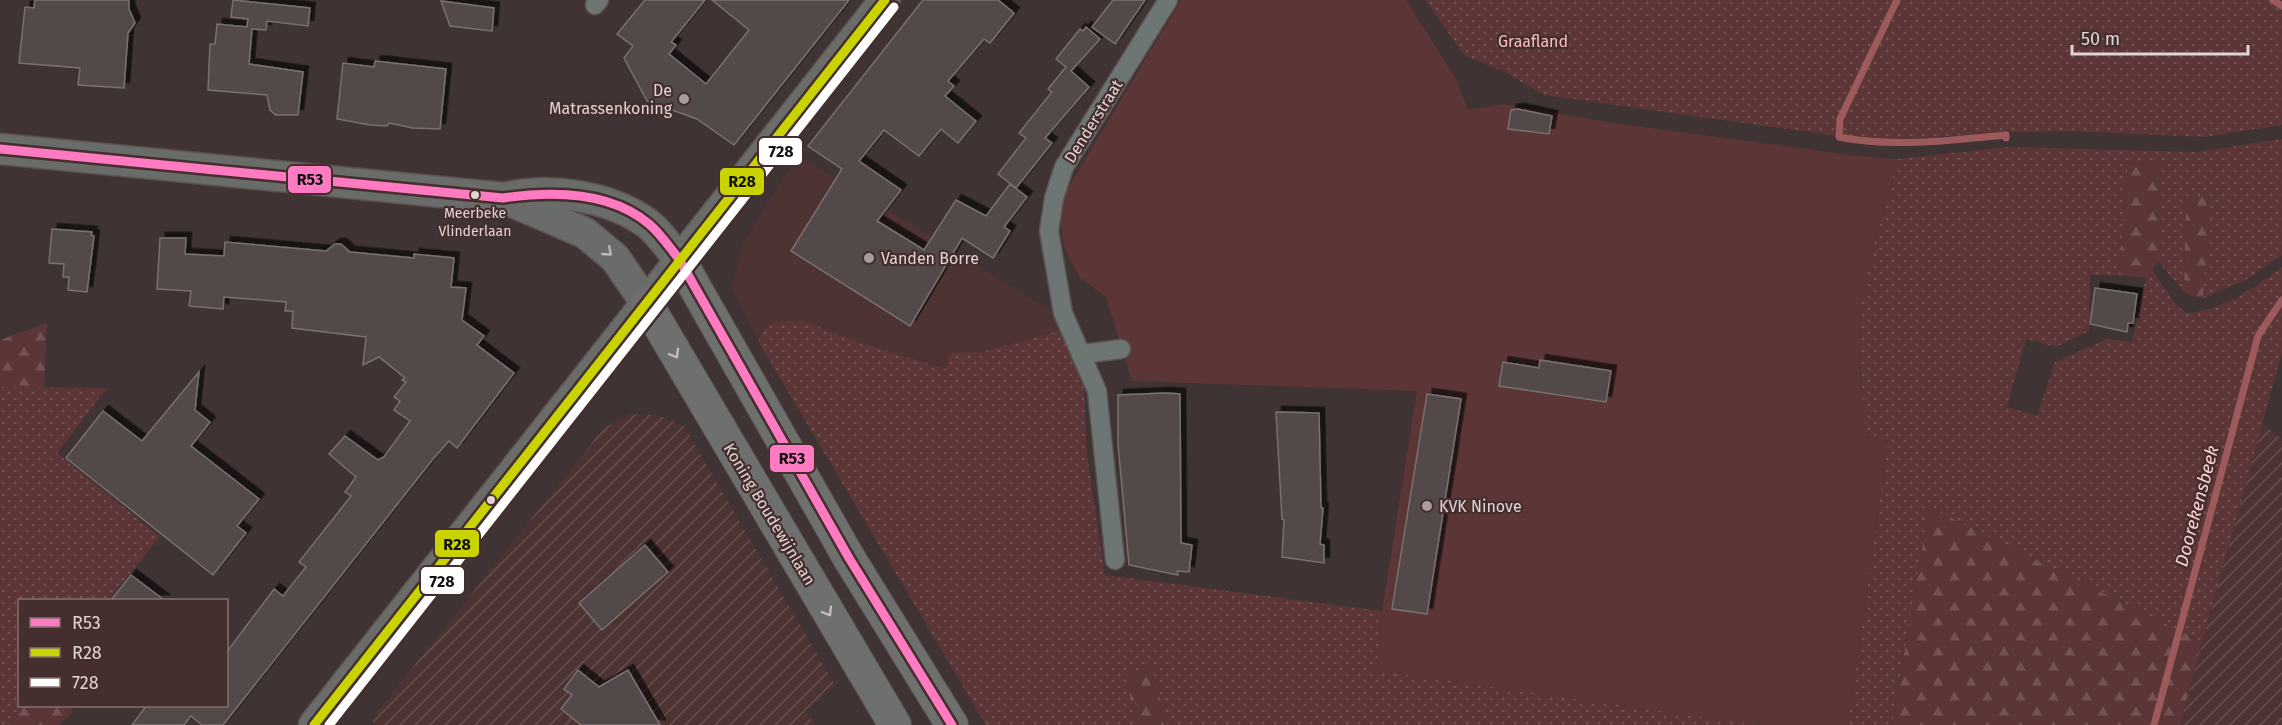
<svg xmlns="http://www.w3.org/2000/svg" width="2282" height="725" font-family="'Fira Sans',sans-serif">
	<defs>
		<pattern id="industrial-furrows" width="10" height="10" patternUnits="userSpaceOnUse" patternTransform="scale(1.5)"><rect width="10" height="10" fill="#4e3333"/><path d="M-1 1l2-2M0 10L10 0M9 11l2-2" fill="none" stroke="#675050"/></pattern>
		<pattern id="grass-dots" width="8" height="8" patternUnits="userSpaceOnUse" patternTransform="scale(1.5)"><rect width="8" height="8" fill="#5c3637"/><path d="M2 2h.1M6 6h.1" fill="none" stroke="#735253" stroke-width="1.8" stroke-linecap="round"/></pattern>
		<pattern id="forest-firs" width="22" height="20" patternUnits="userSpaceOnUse" patternTransform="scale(1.5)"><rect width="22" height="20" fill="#5c3637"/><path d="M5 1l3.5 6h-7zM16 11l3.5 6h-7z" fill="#735253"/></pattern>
		<filter id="shadow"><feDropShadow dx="5.5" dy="-5.5" stdDeviation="0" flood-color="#0009"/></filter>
	</defs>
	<rect width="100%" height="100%" fill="#3f3333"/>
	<polygon fill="#4e3333" points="798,155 1058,315 1066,329 981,352 949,353 947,369 862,343 805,322 768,325 758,341 732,288 742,244"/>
	<g fill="url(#industrial-furrows)">
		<polygon points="630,414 658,415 684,426 835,685 806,710 814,725 377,725 371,720 603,429"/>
		<polygon points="2262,424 2282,439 2282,725 2180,725"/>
	</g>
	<g fill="url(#grass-dots)">
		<polygon points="1425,0 2282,0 2282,125 2205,137 2069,131 1989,133 1897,140 1837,136 1544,95 1503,71 1465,56"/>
		<path d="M2282 139V255L2246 280 2203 298 2211 196 2186 199 2184 292 2158 261 2159 162 2128 164 2119 275H2090L2089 331 2056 347 2026 339 2007 407 2037 416 2055 362 2107 339 2132 342 2146 278 2151 268 2175 304 2186 313C2222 311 2254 288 2282 267V352L2202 642 1929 507 1892 725H1848L1888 442 1864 436C1865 405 1859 375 1859 344 1859 281 1882 218 1898 159L2009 147 2196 152Z"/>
		<polygon points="784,321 805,322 862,343 946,369 949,353 981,352 1066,329 1084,389 1087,455 1105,575 1382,611 1377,670 1760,725 986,725 758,341 768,325"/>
		<polygon points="0,387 107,388 57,453 160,537 108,600 20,600 20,706 24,706 8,725 0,725"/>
	</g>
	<g fill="url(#forest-firs)">
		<polygon points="2159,162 2158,261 2146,278 2119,275 2128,164"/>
		<polygon points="2211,196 2203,298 2194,297 2184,292 2186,199"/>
		<polygon points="47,323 44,387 0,387 0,340"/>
		<polygon points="1929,507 2202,642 2180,725 1892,725"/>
		<polygon points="1150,665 1168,725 1138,725 1125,676"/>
		<polygon points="24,706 71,706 73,712 59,725 8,725"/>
	</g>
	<path fill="#5c3637" d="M1181 0H1406L1456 79 1468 110 1503 104 1614 123 1858 156 1898 159C1882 218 1859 281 1859 344 1858 374 1865 405 1864 436L1888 442 1848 725H1760L1376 670 1382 611 1417 391 1132 381 1106 297 1080 278 1064 247 1060 219 1065 193Z"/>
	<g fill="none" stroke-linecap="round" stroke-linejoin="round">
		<g stroke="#9d5a5c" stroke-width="7">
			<path d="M1897 0 1840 119 1839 137C1894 148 1950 140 2006 135V138"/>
			<polyline points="2273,0 2282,6"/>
			<polyline points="2154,725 2258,336 2282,300"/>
		</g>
	</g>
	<g fill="#524848" stroke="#7a7070" stroke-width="1.5" filter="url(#shadow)">
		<polygon points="35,0 129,0 129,9 135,23 128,33 124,88 78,85 80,68 19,63 25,7 34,8"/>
		<polygon points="233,0 310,8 308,26 267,21 266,30 252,29 249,64 303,72 298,115 276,115 270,110 267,95 208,90 210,44 215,44 217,24 247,27 248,19 231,17"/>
		<polygon points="645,0 705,0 671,42 676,45 669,54 706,84 749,30 712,0 849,0 734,145 697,119 647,101 624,58 633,46 617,34"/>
		<polygon points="923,0 998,0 1014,13 990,43 984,39 948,81 954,86 945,96 976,121 958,143 941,129 919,156 884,130 859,161 901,190 877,221 924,250 956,200 986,216 1010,184 1027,197 1004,227 1010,231 993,258 962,238 910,326 791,251 842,169 808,146"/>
		<polygon points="1113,0 1145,0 1115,44 1092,27"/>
		<polygon points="441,1 494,8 492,31 450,26"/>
		<polygon points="1086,27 1100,39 1071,71 1089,87 1045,138 1052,143 1016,188 998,174 1026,138 1019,133 1052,92 1048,89 1066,67 1056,59 1080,29 1083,31"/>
		<polygon points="375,61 446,69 440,129 413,128 389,123 387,126 370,125 337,119 343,63 374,67"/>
		<polygon points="1518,109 1552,116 1549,134 1508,129 1511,110"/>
		<polygon points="52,229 92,232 91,235 94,236 87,292 68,290 69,277 63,277 64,264 49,263"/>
		<polygon points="160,238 186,238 185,254 224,256 225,242 326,251 335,244 341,244 350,252 414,258 414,254 454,258 451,287 466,288 462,320 484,336 477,345 514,373 457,448 449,441 433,459 223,725 202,725 191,716 184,725 132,725 147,705 226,705 226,653 274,589 283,596 306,567 299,562 351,496 345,492 356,477 329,454 345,436 378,460 384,457 410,421 394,410 400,401 394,397 406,382 402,380 405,378 379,357 363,365 366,337 292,328 293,311 285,311 286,302 224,297 223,309 189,306 191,291 157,289"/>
		<polygon points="2095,288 2137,294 2133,323 2128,323 2127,332 2090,324"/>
		<polygon points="1540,360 1611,371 1606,402 1499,386 1503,362 1539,368"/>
		<polygon points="199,372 195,410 210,422 191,446 259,499 237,526 246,533 213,575 66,458 103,411 142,441"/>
		<polygon points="1166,393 1180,394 1181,543 1192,545 1189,572 1177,571 1178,575 1129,565 1118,444 1118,395"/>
		<polygon points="1427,394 1461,399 1427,614 1392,609"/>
		<polygon points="1276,412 1319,413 1321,508 1323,508 1320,544 1324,545 1324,563 1282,557 1284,520 1282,519"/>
		<polygon points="645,545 668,572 602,630 579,603"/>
		<polygon points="131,575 164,600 111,600"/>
		<polygon points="578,670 599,687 628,670 660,725 581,725 561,709 572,695 564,689"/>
	</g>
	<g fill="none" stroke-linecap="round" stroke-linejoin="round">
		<g stroke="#5c5151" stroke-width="21">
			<g id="minor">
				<polyline points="595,5 599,0"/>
				<polyline points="1083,354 1121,349"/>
				<polyline points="1115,560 1097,391 1063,313 1049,231 1054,198 1064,167 1168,0"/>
			</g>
		</g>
		<g stroke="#5c5151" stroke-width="33">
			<g id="primary">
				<polyline points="0,149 503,198 585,233 615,258 646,303"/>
				<path d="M509 197C552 188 607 196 644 221 657 229 668 247 679 259"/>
				<polyline points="314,725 885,0"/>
			</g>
		</g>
		<g stroke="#5c5151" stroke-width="34">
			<g id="trunk">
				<polyline points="679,259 849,558 952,725"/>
				<polyline points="646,303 895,725"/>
			</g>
		</g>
		<use href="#minor" stroke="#6e7673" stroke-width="18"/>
		<use href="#primary" stroke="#696c69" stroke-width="30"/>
		<use href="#trunk" stroke="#6e706d" stroke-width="32"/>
		<g stroke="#442e2e" stroke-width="14">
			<path id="bus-1" d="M0 149 503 198C551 191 610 191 649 224 661 234 669 247 679 259L849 558 952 725"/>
		</g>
		<g stroke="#442e2e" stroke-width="14">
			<polyline id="bus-2" points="314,725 885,0"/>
		</g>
		<g stroke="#442e2e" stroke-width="14">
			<polyline id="bus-3" points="329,725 894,7"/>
		</g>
		<use href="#bus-1" stroke="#fe7ac1" stroke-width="9"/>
		<use href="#bus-2" stroke="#c8d300" stroke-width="9"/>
		<use href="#bus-3" stroke="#fff" stroke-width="9"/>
	</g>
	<defs><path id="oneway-chevron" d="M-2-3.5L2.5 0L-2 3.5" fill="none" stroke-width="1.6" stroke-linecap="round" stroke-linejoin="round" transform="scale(1.5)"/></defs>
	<use stroke="#beb5b4" href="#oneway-chevron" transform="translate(608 252) rotate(41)"/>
	<g stroke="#c6bbba">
		<use href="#oneway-chevron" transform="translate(675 354) rotate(60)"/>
		<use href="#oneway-chevron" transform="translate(828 612) rotate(59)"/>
	</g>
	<g fill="#aa9c9c" stroke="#442e2e" stroke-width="2">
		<circle cx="684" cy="99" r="6"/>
		<circle cx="869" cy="258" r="6"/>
		<circle cx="1427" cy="506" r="6"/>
	</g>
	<g fill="#e3d4d4" stroke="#442e2e" stroke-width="2">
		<circle cx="475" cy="195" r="5"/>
		<circle cx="491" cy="500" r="5"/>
	</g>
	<g text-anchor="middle" stroke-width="4.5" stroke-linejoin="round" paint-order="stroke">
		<g font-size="14" fill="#e3d4d4" stroke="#442e2e">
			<text x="475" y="218">Meerbeke<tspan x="475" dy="18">Vlinderlaan</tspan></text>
		</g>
		<g font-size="16" fill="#fdbdbd" stroke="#442e2e">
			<text x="1533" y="47">Graafland</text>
		</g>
		<g font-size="16" fill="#e3d4d4" stroke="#442e2e" text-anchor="start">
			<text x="672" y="96" text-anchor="end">De<tspan x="672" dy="18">Matrassenkoning</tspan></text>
			<text x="881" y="264">Vanden Borre</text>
			<text x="1439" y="512">KVK Ninove</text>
		</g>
		<g font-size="16" fill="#e3d4d4" stroke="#442e2e">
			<text transform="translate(1093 121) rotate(-58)" y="6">Denderstraat</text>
			<text transform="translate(770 514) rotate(59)" y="6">Koning Boudewijnlaan</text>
		</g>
		<g font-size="18" font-style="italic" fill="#fdd1d1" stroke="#442e2e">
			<text transform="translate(2197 506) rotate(-75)" y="6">Doorekensbeek</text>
		</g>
	</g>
	<g stroke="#442e2e" stroke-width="2">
		<rect x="758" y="137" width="45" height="29" rx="6" fill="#fff"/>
		<rect x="287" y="165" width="45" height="29" rx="6" fill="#fe7ac1"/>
		<rect x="719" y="167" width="46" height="29" rx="6" fill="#c8d300"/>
		<rect x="769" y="444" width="46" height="29" rx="6" fill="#fe7ac1"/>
		<rect x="434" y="529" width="46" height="29" rx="6" fill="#c8d300"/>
		<rect x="420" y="566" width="45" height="29" rx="6" fill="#fff"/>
	</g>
	<g font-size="16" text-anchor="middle" font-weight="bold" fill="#111">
		<text x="781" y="157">728</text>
		<text x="310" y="185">R53</text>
		<text x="742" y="187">R28</text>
		<text x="792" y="464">R53</text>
		<text x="457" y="550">R28</text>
		<text x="442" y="587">728</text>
	</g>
	<rect x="18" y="599" width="210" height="108" fill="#442e2e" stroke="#847070" stroke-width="1.5"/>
	<rect x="30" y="618" width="30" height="9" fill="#fe7ac1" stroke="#847070" stroke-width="1.5"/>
	<text x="72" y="629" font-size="18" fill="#e3d4d4">R53</text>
	<rect x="30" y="648" width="30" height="9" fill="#c8d300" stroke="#847070" stroke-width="1.5"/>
	<text x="72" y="659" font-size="18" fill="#e3d4d4">R28</text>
	<rect x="30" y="678" width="30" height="9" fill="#ffffff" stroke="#847070" stroke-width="1.5"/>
	<text x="72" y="689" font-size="18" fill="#e3d4d4">728</text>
	<path d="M2072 45v9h176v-9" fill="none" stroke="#e3d4d4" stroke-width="3"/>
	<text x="2081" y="45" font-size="18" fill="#e3d4d4" stroke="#442e2e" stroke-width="4.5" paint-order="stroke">50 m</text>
</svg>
